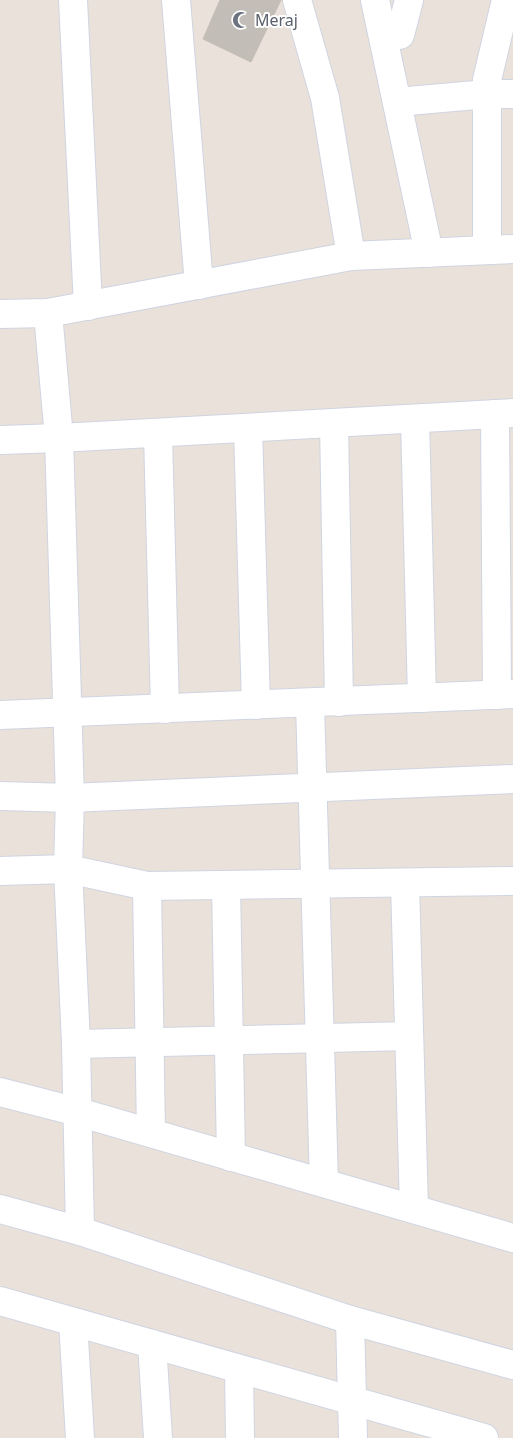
<svg xmlns="http://www.w3.org/2000/svg" width="513" height="1438" font-family="'Noto Sans',sans-serif">
	<rect width="100%" height="100%" fill="#eae1da"/>
	<polygon fill="#c2bdb6" stroke="#c5bdb4" points="220,0 281,0 251,62 203,39"/>
	<g fill="none" stroke-linecap="round" stroke-linejoin="round">
		<g stroke="#cfd5e1" stroke-width="30">
			<g id="minor">
				<polyline points="73,0 88,306"/>
				<polyline points="176,0 199,285"/>
				<polyline points="297,0 325,98 351,256"/>
				<polyline points="375,0 429,253"/>
				<polyline points="383,34 400,35 409,0"/>
				<polyline points="397,102 487,94 513,94"/>
				<polyline points="487,250 487,80 506,0"/>
				<polyline points="48,313 59,438 70,798 68,869 76,1044 80,1231"/>
				<polyline points="0,314 48,313 351,256 513,249"/>
				<polyline points="495,414 497,695"/>
				<polyline points="415,419 422,698"/>
				<polyline points="334,423 339,702"/>
				<polyline points="248,428 256,705"/>
				<polyline points="158,433 165,709"/>
				<polyline points="0,440 59,438 513,413"/>
				<polyline points="310,703 324,1183"/>
				<polyline points="0,715 513,694"/>
				<polyline points="0,796 70,798 513,779"/>
				<polyline points="0,871 68,869 147,886 513,881"/>
				<polyline points="405,883 414,1209"/>
				<polyline points="226,885 231,1157"/>
				<polyline points="147,886 151,1133"/>
				<polyline points="76,1044 409,1036"/>
				<polyline points="0,1092 78,1112 513,1238"/>
				<polyline points="0,1209 80,1231 350,1320 513,1365"/>
				<polyline points="0,1301 484,1438"/>
				<polyline points="350,1320 353,1438"/>
				<polyline points="73,1322 80,1438"/>
				<polyline points="152,1344 158,1438"/>
				<polyline points="239,1369 240,1438"/>
			</g>
		</g>
		<use href="#minor" stroke="#fff" stroke-width="28"/>
	</g>
	<defs>
		<g id="mosque-bare" transform="scale(1.35)"><path d="M3.5-4.9A6 6 0 1 0 3.5 4.9A5 5 0 1 1 3.5-4.9Z" fill="#6b7280" stroke="#fff" stroke-width="2.5" paint-order="stroke"/></g>
	</defs>
	<g fill-rule="evenodd">
		<use href="#mosque-bare" x="241" y="20"/>
	</g>
	<g text-anchor="middle" stroke-width="4" stroke-linejoin="round" paint-order="stroke">
		<g font-size="16" fill="#5b616d" stroke="#fff" text-anchor="start">
			<text x="255" y="26">Meraj</text>
		</g>
	</g>
</svg>
